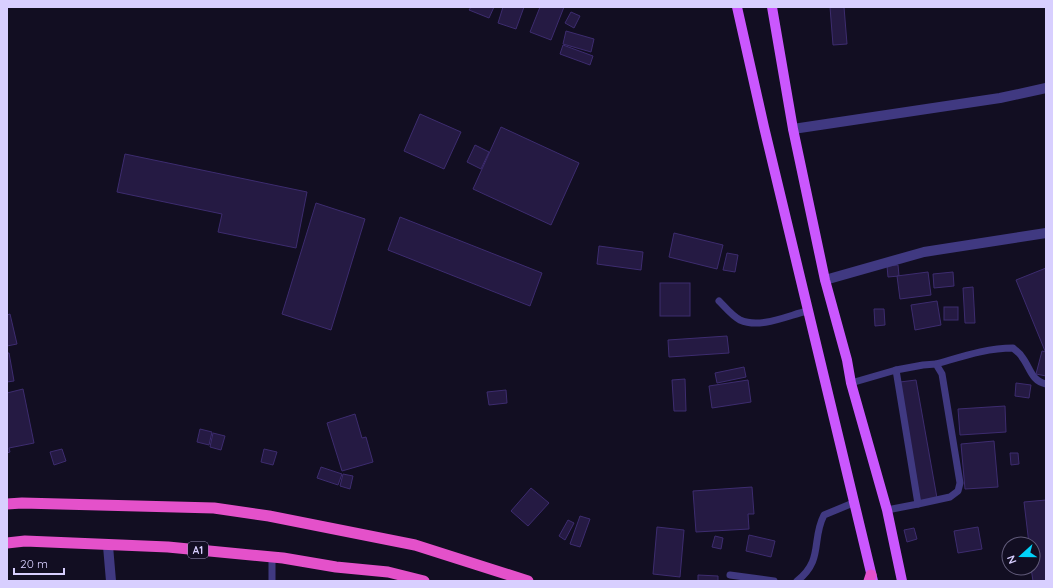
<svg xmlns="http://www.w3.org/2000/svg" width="1053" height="588" font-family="Quicksand,sans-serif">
	<rect width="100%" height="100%" fill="#120e22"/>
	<g fill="#251a43" stroke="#3d2c6f">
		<polygon points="471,7 494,7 489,18 469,10"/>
		<polygon points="503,7 524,7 516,29 498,23"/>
		<polygon points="540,7 564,7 551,40 530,32"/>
		<polygon points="830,7 844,7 847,44 833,45"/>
		<polygon points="571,12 580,16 574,28 565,23"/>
		<polygon points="566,31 594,39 591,52 563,44"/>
		<polygon points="563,45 593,56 590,65 560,54"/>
		<polygon points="420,114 461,132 444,169 404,151"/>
		<polygon points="501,127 579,163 551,225 473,189"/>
		<polygon points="475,145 489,152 481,169 467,162"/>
		<polygon points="125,154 307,192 296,248 218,232 222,214 117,192"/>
		<polygon points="316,203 365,219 331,330 282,314"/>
		<polygon points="400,217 542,273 530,306 388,250"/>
		<polygon points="674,233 723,245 717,269 669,257"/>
		<polygon points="599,246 643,252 641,270 597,264"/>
		<polygon points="727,253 738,255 735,272 723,270"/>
		<polygon points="898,265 899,276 888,277 887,266"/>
		<polygon points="1046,268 1046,351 1045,351 1016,280"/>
		<polygon points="928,272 931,295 900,299 897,276"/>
		<polygon points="953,272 954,286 934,288 933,274"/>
		<rect x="660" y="283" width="30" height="33"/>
		<polygon points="973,287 975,323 965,323 963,288"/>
		<polygon points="937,301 941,325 915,330 911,305"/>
		<rect x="944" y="307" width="14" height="13"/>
		<polygon points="874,309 884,309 885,325 875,326"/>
		<polygon points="10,314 17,344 7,346 7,315"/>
		<polygon points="727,336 729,353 669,357 668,340"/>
		<polygon points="1042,351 1046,352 1046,376 1036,374"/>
		<polygon points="7,353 9,353 14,381 7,382"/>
		<polygon points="744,367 746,377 717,383 715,373"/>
		<polygon points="685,379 686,411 674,411 672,380"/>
		<polygon points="748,380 751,402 712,408 709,386"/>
		<polygon points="916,380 937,498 920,501 900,382"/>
		<polygon points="1016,383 1031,385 1029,398 1015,396"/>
		<polygon points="23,389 34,443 9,448 10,452 7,453 7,393"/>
		<polygon points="506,390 507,403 489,405 487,392"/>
		<polygon points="1005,406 1006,432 960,435 958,409"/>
		<polygon points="355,414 362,438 366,437 373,462 342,471 327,423"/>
		<polygon points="200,429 212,432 209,445 197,442"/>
		<polygon points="213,433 225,436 221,450 210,447"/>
		<polygon points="994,441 998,487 965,489 961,444"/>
		<polygon points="62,449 66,461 54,465 50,452"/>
		<polygon points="264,449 277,452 273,465 261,462"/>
		<polygon points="1010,453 1018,453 1019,464 1011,465"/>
		<polygon points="321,467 342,474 338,485 317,478"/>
		<polygon points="343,474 353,476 350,489 340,486"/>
		<polygon points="752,487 754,514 748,514 749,529 696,532 693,491"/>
		<polygon points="531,488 549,503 528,526 511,511"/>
		<polygon points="1046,500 1046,581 1033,581 1031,568 1033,568 1033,544 1029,544 1024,502"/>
		<polygon points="580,516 590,519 580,547 570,544"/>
		<polygon points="568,520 574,523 565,540 559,536"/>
		<polygon points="657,527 684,530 680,577 653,574"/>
		<polygon points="978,527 982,549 958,553 954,531"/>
		<polygon points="914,528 917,539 907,542 904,530"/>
		<polygon points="749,535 775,541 771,557 746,551"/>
		<polygon points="715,536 723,538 721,549 712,547"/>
		<polygon points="698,575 718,576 718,581 698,581"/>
	</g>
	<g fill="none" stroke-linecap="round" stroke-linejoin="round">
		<g stroke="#403981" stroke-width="7">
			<path d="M719 301C725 307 732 316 740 320 760 329 787 316 807 311"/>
			<path d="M936 364C961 357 986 348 1013 348 1016 351 1020 353 1022 357 1030 367 1031 381 1046 384"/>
			<polyline points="896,370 923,365 936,364 942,374 960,483 958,491 950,497 918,504"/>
			<polyline points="851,383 896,370 918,504 887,510"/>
			<polyline points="730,575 774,581"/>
			<polyline points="272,581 272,557"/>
			<path d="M797 581C824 560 811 540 824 515L853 503"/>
		</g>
		<g stroke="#403981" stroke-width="10">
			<polyline points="793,129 1000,98 1046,88"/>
			<polyline points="825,280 924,252 1046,233"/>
			<polyline points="108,546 111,581"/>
		</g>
		<g stroke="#ca57fe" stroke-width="10">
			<polyline points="737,7 764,127 873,581"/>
			<polyline points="772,7 793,129 825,280 847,360 851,383 887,510 902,581"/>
		</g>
		<g stroke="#e451ca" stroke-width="11">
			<polyline points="7,504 22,503 214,508 269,516 415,545 528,581"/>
			<polyline points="7,543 25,541 168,547 283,558 336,567 388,572 424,581"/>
			<polyline points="869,581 871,575"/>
		</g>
	</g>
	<g text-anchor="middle" stroke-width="4" stroke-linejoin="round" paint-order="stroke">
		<rect fill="#120e22" stroke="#9d95bd" stroke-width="1" x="188" y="542" width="20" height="16" rx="3"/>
		<g font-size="10" font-weight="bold" fill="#d8cfff">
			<text x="198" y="554">A1</text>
		</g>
	</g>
	<rect width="1053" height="588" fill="none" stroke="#d8cfff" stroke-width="16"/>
	<g transform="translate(1021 556) rotate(249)"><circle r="19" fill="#120e22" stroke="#615b7a"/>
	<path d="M0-3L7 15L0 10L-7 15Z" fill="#01d2f9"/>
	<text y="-6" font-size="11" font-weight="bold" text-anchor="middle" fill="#d8cfff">N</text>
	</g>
	<path d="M14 568v6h50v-6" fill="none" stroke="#d8cfff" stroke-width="2"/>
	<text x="20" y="568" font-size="12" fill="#d8cfff" stroke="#120e22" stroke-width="3" paint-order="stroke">20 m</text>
</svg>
